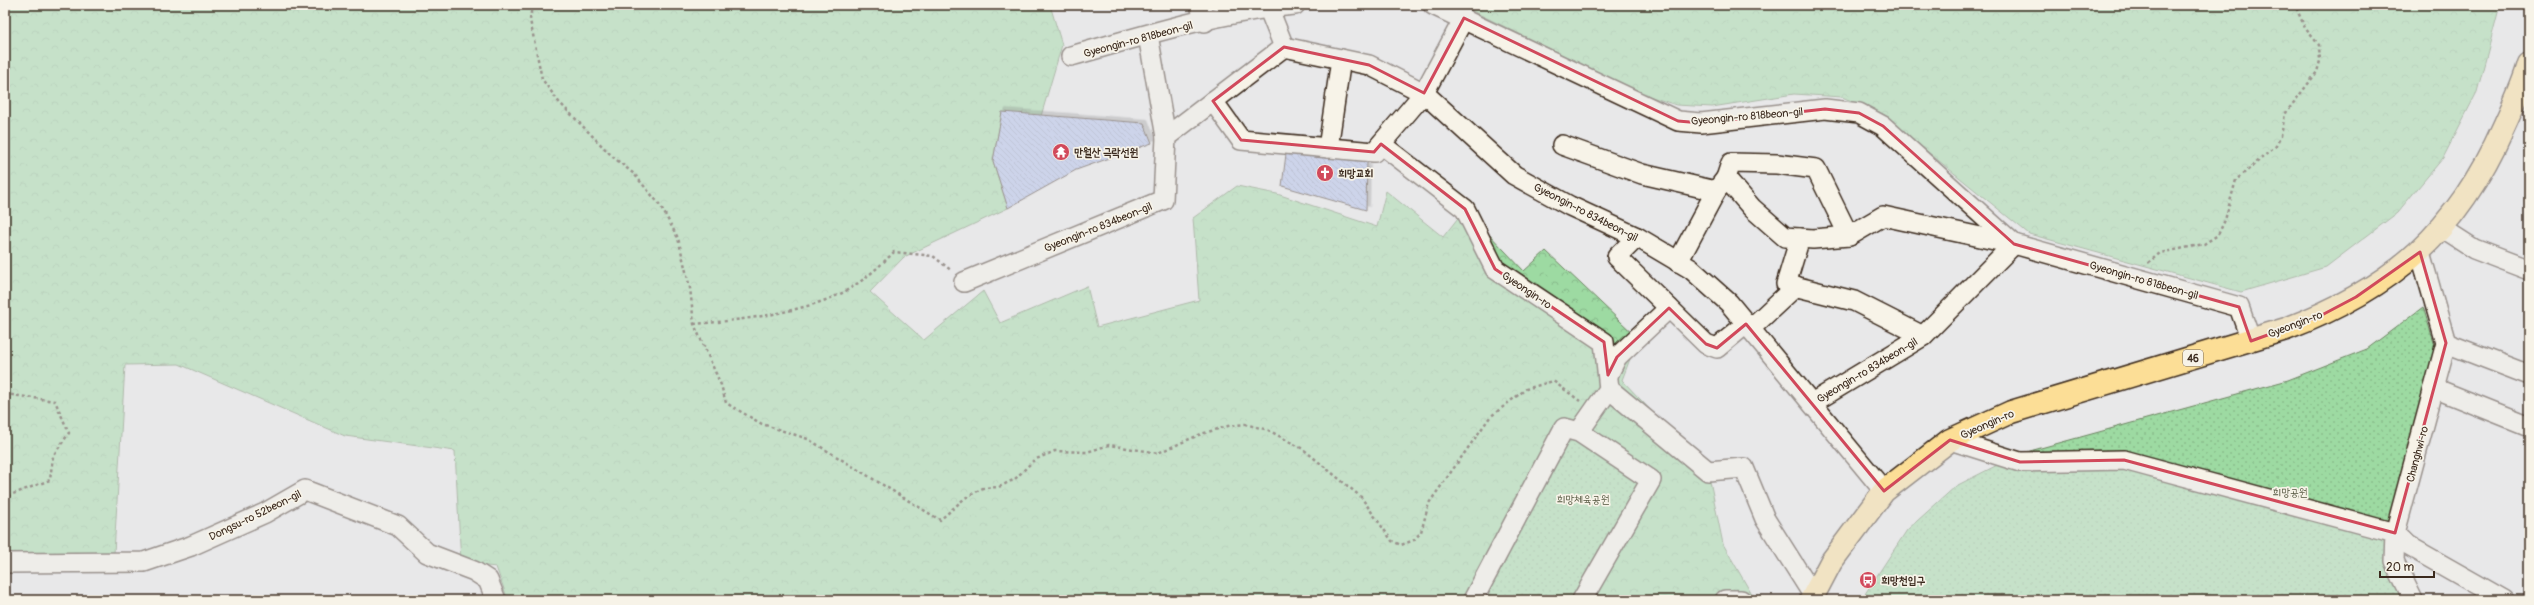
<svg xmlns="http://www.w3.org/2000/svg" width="2534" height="605" font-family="Pangolin,'Poor Story',sans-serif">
	<defs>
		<pattern id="forest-crowns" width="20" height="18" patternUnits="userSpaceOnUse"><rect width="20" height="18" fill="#9ddaa2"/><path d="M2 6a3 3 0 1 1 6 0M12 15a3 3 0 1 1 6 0" fill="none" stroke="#88bb8b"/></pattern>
		<pattern id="park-dots" width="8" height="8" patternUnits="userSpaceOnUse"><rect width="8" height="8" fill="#9ddaa2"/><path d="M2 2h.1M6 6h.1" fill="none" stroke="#88bb8b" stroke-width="1.8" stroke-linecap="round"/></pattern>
		<pattern id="building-back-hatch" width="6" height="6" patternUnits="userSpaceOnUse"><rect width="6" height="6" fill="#adbceb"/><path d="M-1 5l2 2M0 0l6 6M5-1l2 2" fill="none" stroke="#8e99be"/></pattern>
		<filter id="shadow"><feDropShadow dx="3.5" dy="-3.5" stdDeviation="0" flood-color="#0004"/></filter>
	</defs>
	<rect width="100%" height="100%" fill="#e8e8e9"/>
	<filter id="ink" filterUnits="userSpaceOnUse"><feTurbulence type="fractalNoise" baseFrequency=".025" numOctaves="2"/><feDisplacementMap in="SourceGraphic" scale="8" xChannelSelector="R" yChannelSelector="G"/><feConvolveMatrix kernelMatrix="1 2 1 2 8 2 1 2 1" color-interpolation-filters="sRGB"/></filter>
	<g filter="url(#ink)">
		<g fill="url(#forest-crowns)" stroke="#6c8260">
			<polygon points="5,5 1050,5 1062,45 1041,116 1002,113 993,161 1008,208 904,257 870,292 924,340 983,291 1000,323 1087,286 1097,327 1199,300 1193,218 1237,186 1277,194 1377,227 1386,191 1443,237 1465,209 1524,271 1546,251 1638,338 1622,380 1708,471 1723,544 1755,600 508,600 496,567 461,563 455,451 345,436 179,364 125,365 114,553 5,553"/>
			<polygon points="1460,5 2500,5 2477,92 2443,158 2397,213 2326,267 2241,292 2029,234 1880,113 1842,97 1794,94 1712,107 1676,105 1643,94"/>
		</g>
		<g fill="url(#park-dots)" stroke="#6c8260">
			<polygon points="2423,307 2436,349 2388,559 2407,600 1861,600 1907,530 1956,486 2019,454 2288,380 2367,349"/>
			<polygon points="1564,428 1651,480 1582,600 1473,600"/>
		</g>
		<g fill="url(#building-back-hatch)" stroke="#3b2a1e" filter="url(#shadow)">
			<polygon points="1002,112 1144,123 1152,143 1076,170 1008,208 993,161"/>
			<polygon points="1286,154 1367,161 1366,210 1282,186"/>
		</g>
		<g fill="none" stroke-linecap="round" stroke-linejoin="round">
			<g stroke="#3b2a1e" stroke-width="22">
				<g id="minor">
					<polyline points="1200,5 1205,22"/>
					<polyline points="1433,5 1678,121 1701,123 1825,109 1859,113 1883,126 2014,244 2239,307 2251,341"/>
					<polyline points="1268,7 1284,47"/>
					<polyline points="1148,35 1166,137"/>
					<path d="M1071 56C1142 36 1222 11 1295 5"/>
					<polyline points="1213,101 1241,140 1374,152 1424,93 1464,18"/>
					<polyline points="1381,144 1465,209 1495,269 1604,342 1609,389 1579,432"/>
					<polyline points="1562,145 1642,174 1716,191 1726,178 1752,208 1785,237 1813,239 1849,236 1883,216 2013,244"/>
					<polyline points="1328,148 1341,59"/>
					<polyline points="1726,178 1731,163 1777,164 1816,169 1849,236"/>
					<polyline points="2443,229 2474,249 2529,270"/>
					<polyline points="1637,237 1617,257 1706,344 1717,348 1746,324"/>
					<polyline points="1800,238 1786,284 1854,301 1923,336"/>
					<polyline points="2420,252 2446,343 2395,533 2407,545 2504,600"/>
					<polyline points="1678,262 1716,191"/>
					<polyline points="964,282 1163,200 1166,137 1284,47 1369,65 1424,93 1514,175 1570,206 1637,237 1691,269 1729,303 1884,491"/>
					<polyline points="1750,329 1796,286"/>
					<polyline points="2446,343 2529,375"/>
					<polyline points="1608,375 1617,357 1669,308"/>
					<polyline points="2434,388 2529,426"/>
					<polyline points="1609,389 1708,471 1744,468 1765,519 1813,595"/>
					<polyline points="1812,403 1923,336 2014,244"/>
					<polyline points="1950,440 2020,462 2124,460 2395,533 2394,561 2413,600"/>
					<polyline points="5,563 144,562 191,546 265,513 305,490 398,526 427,553 474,571 488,580 496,600"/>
					<polyline points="1473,600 1564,428 1579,432 1651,480 1582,600"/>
					<polyline points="1725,600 1741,600"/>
				</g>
			</g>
			<g stroke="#3b2a1e" stroke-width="25">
				<path id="major" d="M1811 600 1831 562 1884 491 1950 440 2011 412 2286 329C2394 288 2457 232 2504 126 2513 106 2523 86 2529 64"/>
			</g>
			<g stroke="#3b2a1e" stroke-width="2.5" stroke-dasharray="3 3" stroke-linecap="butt">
				<polyline points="532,5 530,20 542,79 558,101 613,157 634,174 660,205 678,238 690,288 694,324 721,385 726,403 762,424 808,439 940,520 965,498 983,488 999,487 1015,479 1034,460 1055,451 1087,452 1109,445 1158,453 1201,434 1228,426 1245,424 1268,430 1303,449 1361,497 1392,541 1401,545 1414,540 1421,532 1429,503 1490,417 1526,389 1553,381 1580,401"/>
				<polyline points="2148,263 2160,253 2204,244 2218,235 2225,220 2236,180 2276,146 2281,136 2285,114 2317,72 2320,61 2319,45 2305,28 2295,5"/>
				<path d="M694 324C738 321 798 313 838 295 859 285 878 268 894 252L933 256 952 271"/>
				<polyline points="5,394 55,401 69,433 53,456 50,480 5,497"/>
			</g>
			<use href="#minor" stroke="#f7f3e8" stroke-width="19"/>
			<use href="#major" stroke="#fcde96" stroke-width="22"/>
		</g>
	</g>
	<path d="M0 0H2534V605H0ZM1464 18 1678 121 1701 123 1825 109 1859 113 1883 126 2014 244 2239 307 2251 341 2320 316 2356 297 2420 252 2446 343 2395 533 2124 460 2020 462 1950 440 1884 491 1746 324 1717 348 1706 344 1669 308 1617 357 1608 375 1604 342 1495 269 1465 209 1381 144 1374 152 1241 140 1213 101 1284 47 1369 65 1424 93Z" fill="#e8e8e9" fill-opacity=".55" fill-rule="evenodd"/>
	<path fill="none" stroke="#d1495b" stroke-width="3" stroke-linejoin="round" d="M1464 18 1678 121 1701 123 1825 109 1859 113 1883 126 2014 244 2239 307 2251 341 2320 316 2356 297 2420 252 2446 343 2395 533 2124 460 2020 462 1950 440 1884 491 1746 324 1717 348 1706 344 1669 308 1617 357 1608 375 1604 342 1495 269 1465 209 1381 144 1374 152 1241 140 1213 101 1284 47 1369 65 1424 93Z"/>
	<defs>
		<g id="temple-disc" transform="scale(0.9)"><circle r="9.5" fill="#d1495b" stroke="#f7f3e8"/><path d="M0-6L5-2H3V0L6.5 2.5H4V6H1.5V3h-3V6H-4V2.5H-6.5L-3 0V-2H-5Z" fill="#fff"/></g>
		<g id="church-disc" transform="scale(0.9)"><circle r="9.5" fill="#d1495b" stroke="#f7f3e8"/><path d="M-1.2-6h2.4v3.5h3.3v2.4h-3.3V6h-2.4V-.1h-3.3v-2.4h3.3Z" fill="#fff"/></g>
		<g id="bus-disc" transform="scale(0.9)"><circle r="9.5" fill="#d1495b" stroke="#f7f3e8"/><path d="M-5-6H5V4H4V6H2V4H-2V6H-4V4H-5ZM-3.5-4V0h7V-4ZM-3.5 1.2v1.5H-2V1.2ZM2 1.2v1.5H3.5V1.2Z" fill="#fff"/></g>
	</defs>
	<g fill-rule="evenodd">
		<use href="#temple-disc" x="1061" y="152"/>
		<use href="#church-disc" x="1325" y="173"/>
		<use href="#bus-disc" x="1868" y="580"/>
	</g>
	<g text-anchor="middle" stroke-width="3.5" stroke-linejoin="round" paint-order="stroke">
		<rect fill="#f7f3e8" stroke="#73665b" stroke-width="1" x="2183" y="350" width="20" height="16" rx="3"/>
		<g font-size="10" font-weight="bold" fill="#3b2a1e">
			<text x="2193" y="362">46</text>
		</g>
		<g font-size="11" fill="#3b2a1e" stroke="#f7f3e8">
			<text transform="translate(1138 39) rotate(-15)" y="4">Gyeongin-ro 818beon-gil</text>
			<text transform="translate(1747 116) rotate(-5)" y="4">Gyeongin-ro 818beon-gil</text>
			<text transform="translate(1586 212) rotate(27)" y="4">Gyeongin-ro 834beon-gil</text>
			<text transform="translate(1098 227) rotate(-22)" y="4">Gyeongin-ro 834beon-gil</text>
			<text transform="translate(2144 280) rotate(16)" y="4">Gyeongin-ro 818beon-gil</text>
			<text transform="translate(1527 290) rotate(34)" y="4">Gyeongin-ro</text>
			<text transform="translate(2295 324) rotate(-21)" y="4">Gyeongin-ro</text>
			<text transform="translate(1867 370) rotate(-31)" y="4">Gyeongin-ro 834beon-gil</text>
			<text transform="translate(1987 424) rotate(-24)" y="4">Gyeongin-ro</text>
			<text transform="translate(2417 454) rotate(-75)" y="4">Changhwi-ro</text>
			<text transform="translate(255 515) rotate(-26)" y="4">Dongsu-ro 52beon-gil</text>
		</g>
		<g font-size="11" font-weight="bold" fill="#3b2a1e" stroke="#f7f3e8" text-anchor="start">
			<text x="1074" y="156">만월산 극락선원</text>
			<text x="1338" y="177">희망교회</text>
			<text x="1881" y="584">희망천입구</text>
		</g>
		<g font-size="11" fill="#54563f" stroke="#f7f3e8">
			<text x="2290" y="496">희망공원</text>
			<text x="1583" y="503">희망체육공원</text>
		</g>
	</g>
	<rect width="2534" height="605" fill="none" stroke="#f7f3e8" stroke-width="20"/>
	<rect x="10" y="10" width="2514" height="585" fill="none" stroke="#3b2a1e" stroke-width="1.5" filter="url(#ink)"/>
	<path d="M2380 571v6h54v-6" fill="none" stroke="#3b2a1e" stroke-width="2"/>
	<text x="2386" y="571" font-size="12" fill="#3b2a1e" stroke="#f7f3e8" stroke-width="3" paint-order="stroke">20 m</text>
</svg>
